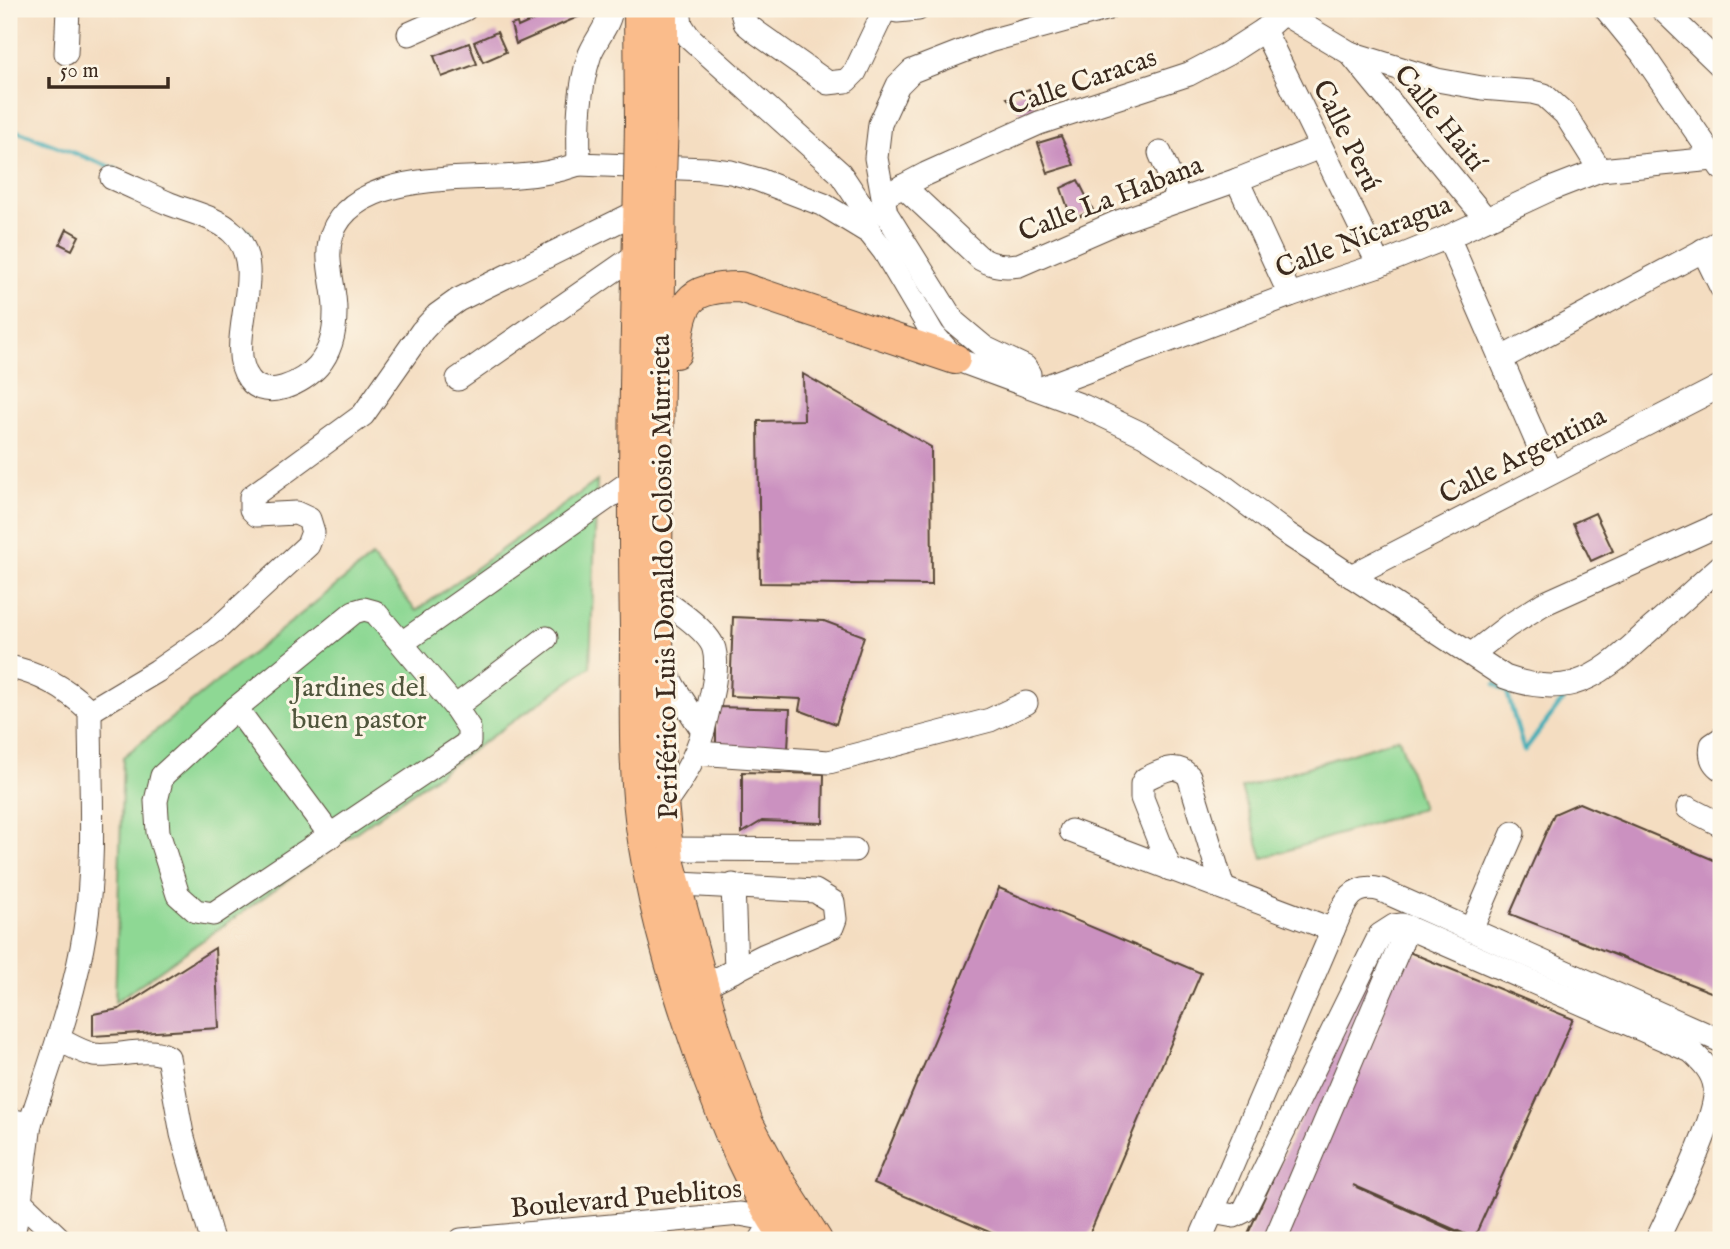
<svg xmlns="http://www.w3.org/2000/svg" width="1730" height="1249" font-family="'IM FELL English',serif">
	<rect width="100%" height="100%" fill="#fcf5e5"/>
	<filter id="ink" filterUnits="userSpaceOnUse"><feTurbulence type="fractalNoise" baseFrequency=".0143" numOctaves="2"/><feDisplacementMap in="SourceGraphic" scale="14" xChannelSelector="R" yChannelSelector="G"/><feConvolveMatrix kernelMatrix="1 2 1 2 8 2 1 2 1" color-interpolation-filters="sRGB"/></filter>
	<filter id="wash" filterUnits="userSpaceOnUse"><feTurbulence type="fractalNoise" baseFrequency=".00686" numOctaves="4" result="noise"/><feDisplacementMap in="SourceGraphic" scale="28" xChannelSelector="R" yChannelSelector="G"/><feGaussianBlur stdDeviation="1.57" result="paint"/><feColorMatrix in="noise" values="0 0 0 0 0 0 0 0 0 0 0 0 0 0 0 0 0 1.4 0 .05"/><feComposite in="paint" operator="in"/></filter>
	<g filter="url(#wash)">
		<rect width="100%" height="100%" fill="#f4ddc1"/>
		<g fill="#8ed894" stroke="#648159" stroke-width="2">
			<polygon points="597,481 590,667 115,1002 123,757 372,557 416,611"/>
			<polygon points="1399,738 1422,808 1263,858 1241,788"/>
		</g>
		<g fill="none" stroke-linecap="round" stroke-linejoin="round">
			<g stroke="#3bacb6" stroke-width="4.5">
				<polyline points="9,128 116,169"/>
				<polyline points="241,228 250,233 253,244"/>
				<polyline points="1495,684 1507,692 1524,751 1569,692"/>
			</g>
		</g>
		<g id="blocks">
			<g fill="#cb91c0">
				<polygon points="547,9 596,9 516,44 511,25 517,23 518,27 549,13"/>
				<polygon points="497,32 506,52 483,62 474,42"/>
				<polygon points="469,43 477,64 442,77 434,56"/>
				<polygon points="1029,89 1036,108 1021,113 1007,98"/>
				<polygon points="1061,136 1074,165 1048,173 1038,143"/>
				<polygon points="1078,180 1093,210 1072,220 1061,188"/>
				<polygon points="67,229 79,236 72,250 60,244"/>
				<polygon points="803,374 931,447 932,585 760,583 758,421 804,420"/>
				<polygon points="1595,513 1613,551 1591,561 1573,523"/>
				<polygon points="733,617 824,621 864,636 836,724 799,710 801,699 730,696"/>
				<polygon points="716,707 790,709 788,750 716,749"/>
				<polygon points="742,772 824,774 823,823 762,821 742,833"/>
				<polygon points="1579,803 1721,863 1721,996 1510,914 1554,814"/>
				<polygon points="999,888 1201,973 1087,1240 1008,1240 874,1183"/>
				<polygon points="1382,941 1573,1019 1474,1238 1353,1185 1473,1240 1245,1240"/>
				<polygon points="215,948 219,1028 93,1036 93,1014 119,1009"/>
			</g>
		</g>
	</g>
	<g filter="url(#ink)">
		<use href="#blocks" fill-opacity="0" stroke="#574536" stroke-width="2"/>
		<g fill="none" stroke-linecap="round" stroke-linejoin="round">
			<g stroke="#574536" stroke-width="25">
				<g id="minor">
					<path d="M611 9C610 24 596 39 590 54 578 90 578 126 579 164L706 169 731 172 759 180 824 205 870 233 884 251 933 334 955 359 1083 406 1144 435 1218 482 1286 533 1505 677C1527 685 1551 689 1574 683 1605 674 1629 648 1653 627 1676 607 1698 586 1721 566"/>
					<polyline points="679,9 681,25 689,37 840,173 862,206 870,233"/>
					<polyline points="741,9 745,23 756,32 828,83 846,81 855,72 885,9"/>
					<polyline points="885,9 897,11 918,9"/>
					<polyline points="1276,9 1350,53 1437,80 1482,88 1532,92 1544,95 1565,114 1600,170"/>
					<polyline points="1606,9 1642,53 1721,168"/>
					<polyline points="1662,9 1721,66"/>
					<polyline points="1264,30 1379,265"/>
					<polyline points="409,34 465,9"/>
					<polyline points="66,53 68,9"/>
					<polyline points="1350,53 1486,219"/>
					<polyline points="1160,153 1180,200"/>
					<path d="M112 178C131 186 151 196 170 204 190 212 216 217 232 232 272 268 222 343 249 379 265 402 303 383 318 366 331 351 335 332 335 313 336 287 323 260 332 234 354 171 464 180 518 176 539 175 559 171 579 164"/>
					<polyline points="1237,180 1290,295"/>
					<path d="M903 186 981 259C994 266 1004 267 1019 265L1118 222 1237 180 1320 147"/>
					<polyline points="892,192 926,174 1039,123 1189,74 1227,54 1264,30 1282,14 1293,9"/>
					<polyline points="1448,237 1550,472"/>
					<polyline points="1703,250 1721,287"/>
					<polyline points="1500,359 1721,241"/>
					<polyline points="458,379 646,248"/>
					<polyline points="1027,385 1029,374 1025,367 985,348 954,322 886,213 876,158 880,124 898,85 912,71 989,41 1106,9"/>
					<polyline points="1039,389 1290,295 1379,265 1448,237 1551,189 1600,170 1713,159 1721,153"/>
					<polyline points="1351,576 1721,386"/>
					<path d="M648 591C666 602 709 630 714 649 720 671 708 708 703 731"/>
					<polygon points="364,609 375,612 455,707 469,728 469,742 213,914 196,911 178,895 158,832 156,801 162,776 236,708 354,612"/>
					<polyline points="402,643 634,479"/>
					<polyline points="1472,654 1508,626 1543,604 1721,524"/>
					<path d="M9 667C41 673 66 688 90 711 90 781 96 861 85 930 75 996 51 1060 30 1124"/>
					<polyline points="455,707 546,638"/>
					<polyline points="236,708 331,836"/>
					<polyline points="90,711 157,671 215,631 308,545 313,532 309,519 296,513 257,515 251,509 251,497 363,415 422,331 437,315 458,300 651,205"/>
					<path d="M1721 739 1712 745C1710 755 1712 763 1721 769"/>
					<polyline points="697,753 829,762 990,720 1026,703"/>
					<path d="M656 807 663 806C681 782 695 760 703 731L674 687 660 660"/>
					<polyline points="1688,808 1721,825"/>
					<polyline points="1071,831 1333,930"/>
					<polyline points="654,849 854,850"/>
					<path d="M1170 869 1142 798V784L1145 779C1161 772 1175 761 1189 776L1223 888"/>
					<polyline points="661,883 815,891 833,902 835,919 832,927 765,955 690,993"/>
					<polyline points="733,885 736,970"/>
					<polyline points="1471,930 1513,833"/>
					<path d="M58 1039C70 1045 81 1052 94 1055 117 1058 148 1045 168 1057L182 1134 212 1240"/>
					<polyline points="9,1120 30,1124 20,1201 12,1240"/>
					<polyline points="20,1201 61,1240"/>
					<path d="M1212 1212 1234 1216 1244 1211 1380 935 1394 926 1402 925 1691 1051C1702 1061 1713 1072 1715 1087 1719 1116 1671 1209 1657 1240"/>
					<polyline points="461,1240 740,1214 773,1220 761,1240"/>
					<path d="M1200 1240 1333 930C1343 907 1350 881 1381 890L1721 1041"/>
					<polyline points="1275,1240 1408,927"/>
				</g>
			</g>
			<g stroke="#574536" stroke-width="32">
				<g id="major">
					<polyline points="639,9 640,121"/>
					<polyline points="663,120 663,9"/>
					<polyline points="661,178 657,563 660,774 669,860 715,1029 748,1123 777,1177 817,1240"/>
					<path d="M639 180C636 329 632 479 635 628 635 701 632 775 644 847 656 924 680 1000 706 1073 728 1131 751 1190 787 1240"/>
					<path d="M676 353C682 304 684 287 740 287L955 359"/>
				</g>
			</g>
			<use href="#minor" stroke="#fff" stroke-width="23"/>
			<use href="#major" stroke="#fabc8b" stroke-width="30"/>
			<g stroke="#574536" stroke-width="32" stroke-linecap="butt">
				<g id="major-bridge">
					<polyline points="661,178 663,120"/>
					<polyline points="639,180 640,121"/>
				</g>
			</g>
			<use href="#major-bridge" stroke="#fabc8b" stroke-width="30"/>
		</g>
	</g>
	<g text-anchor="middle" stroke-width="6" stroke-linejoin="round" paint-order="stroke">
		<g font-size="28" fill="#3b2a1e" stroke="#fcf5e5">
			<text transform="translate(1082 80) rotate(-19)" y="10">Calle Caracas</text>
			<text transform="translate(1441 117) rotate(51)" y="10">Calle Haití</text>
			<text transform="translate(1348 135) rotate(64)" y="10">Calle Perú</text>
			<text transform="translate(1110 197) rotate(-21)" y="10">Calle La Habana</text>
			<text transform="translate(1363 235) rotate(-21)" y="10">Calle Nicaragua</text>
			<text transform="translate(1522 454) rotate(-27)" y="10">Calle Argentina</text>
			<text transform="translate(663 577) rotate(-91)" y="10">Periférico Luis Donaldo Colosio Murrieta</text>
			<text transform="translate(626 1197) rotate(-5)" y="10">Boulevard Pueblitos</text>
		</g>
		<g font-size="28" fill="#50563c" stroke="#fcf5e5">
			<text x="359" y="696">Jardines del<tspan x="359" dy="32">buen pastor</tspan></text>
		</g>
	</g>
	<rect width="1730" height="1249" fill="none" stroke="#fcf5e5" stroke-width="35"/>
	<path d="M49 77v10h119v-10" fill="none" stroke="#3b2a1e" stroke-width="3.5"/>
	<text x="60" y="77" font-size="21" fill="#3b2a1e" stroke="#fcf5e5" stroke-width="5" paint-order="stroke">50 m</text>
</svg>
